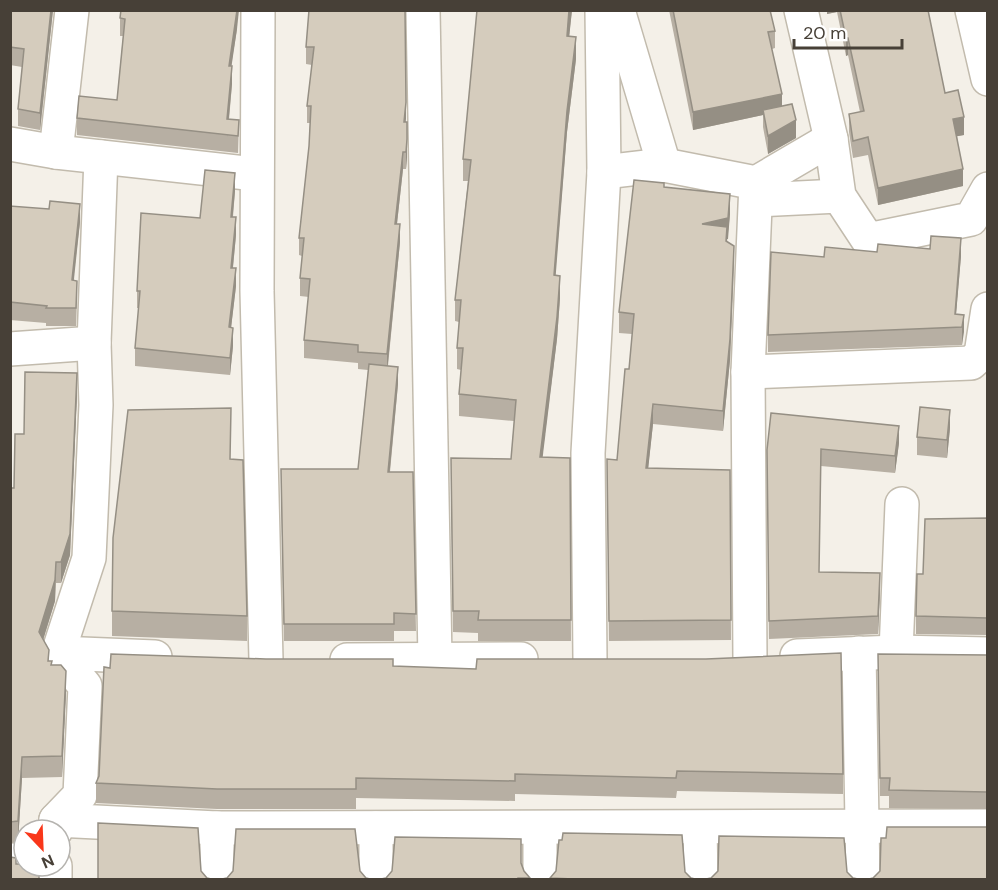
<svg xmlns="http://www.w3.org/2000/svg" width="998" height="890" font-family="'DM Sans',sans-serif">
	<rect width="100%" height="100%" fill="#f4f0e8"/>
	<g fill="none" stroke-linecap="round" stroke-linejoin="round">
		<g stroke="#c2bbad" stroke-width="36">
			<g id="street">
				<polyline points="258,10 257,291 266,660"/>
				<polyline points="423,10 435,660"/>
				<polyline points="618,10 664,165"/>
				<polyline points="801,10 831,139 839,196 868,240 971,219 988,189"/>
				<polyline points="972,10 988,79"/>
				<polyline points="10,144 56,152 256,174"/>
				<polyline points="56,152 72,10"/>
				<polyline points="604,172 664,165 756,183 831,139"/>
				<polyline points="756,200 839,196"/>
				<polyline points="10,349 94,343"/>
				<polyline points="748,372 971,363 981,354 988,309"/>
				<polyline points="896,652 902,504"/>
				<polyline points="58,653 155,657"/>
				<polyline points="859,653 863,880"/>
				<polyline points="797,656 896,652 988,654"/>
				<polyline points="590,659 588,453 604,172 602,10"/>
				<polyline points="750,659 748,372 756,183"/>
				<polyline points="347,660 521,659"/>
				<polyline points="56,820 217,828 988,826"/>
				<polyline points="540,828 540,880"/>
				<polyline points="700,828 701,880"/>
				<polyline points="56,830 56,820 80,795 85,686 58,653 89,558 96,405 94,343 101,157"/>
				<polyline points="10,860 24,861"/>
				<polyline points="55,866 55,880"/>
				<polyline points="217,880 217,828"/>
				<polyline points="376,880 376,828"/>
			</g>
		</g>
		<use href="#street" stroke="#fff" stroke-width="33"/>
	</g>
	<g fill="#b7afa3">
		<polygon points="10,10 53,10 40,130 18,126 18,109 22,67 10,65"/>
		<polygon points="309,10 406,122 407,157 406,169 403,169 397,224 400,242 388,366 398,384 390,472 413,472 416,631 394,631 394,641 284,641 281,486 358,469 368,370 358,369 358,363 304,358 304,340 309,297 300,296 300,278 302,256 299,255 299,238 309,146 310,123 307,123 307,106 312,65 306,64 306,47"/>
		<polygon points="572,10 569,36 576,59 567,132 555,276 560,298 557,339 542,457 570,458 571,641 478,641 478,633 453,632 451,479 511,459 514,421 459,416 459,394 461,370 457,369 457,348 459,322 455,321 455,300 468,181 463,181 463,159"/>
		<polygon points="669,10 770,10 775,31 775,48 772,49 782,106 796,138 768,154 763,127 763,115 693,130"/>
		<polygon points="827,10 928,10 945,93 964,135 957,136 963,186 878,205 868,155 853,158 849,132 849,114 860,112 848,55 846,56 837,12 827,14"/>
		<polygon points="120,18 237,29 231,66 232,84 229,120 239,120 238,153 77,135 77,118 117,100 123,36 120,36"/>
		<polygon points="664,187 730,214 727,242 734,266 730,360 723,431 653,424 648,468 730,470 731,640 609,641 607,459 617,460 629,369 632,334 619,333 619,312"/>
		<polygon points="235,191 233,217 236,235 233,268 236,286 231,328 233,346 230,375 135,366 135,348 139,308 137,308 137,291 200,218"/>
		<polygon points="10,206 80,222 73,281 77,299 76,326 46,326 46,323 10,320"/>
		<polygon points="877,252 961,256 956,314 964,315 962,345 768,352 768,335"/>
		<polygon points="77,394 70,555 61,583 56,583 55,601 43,640 49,661 66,692 62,777 22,778 18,842 10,843 10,488 14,488 24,434"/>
		<polygon points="950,428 947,458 917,455 917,437"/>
		<polygon points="899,443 895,473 821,466 819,572 880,590 878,634 769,639 767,450"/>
		<polygon points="231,459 247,616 247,641 112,636 112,611"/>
		<polygon points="987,518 987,635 916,634 916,616 923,574"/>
		<polygon points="878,654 987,655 987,809 889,808 889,796 880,796"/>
		<polygon points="393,666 843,774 843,794 677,791 676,798 515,794 515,801 356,798 356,809 217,809 96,803 96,783"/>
		<polygon points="521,863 524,871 530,878 530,879 381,879"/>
		<polygon points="685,872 691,878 695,879 550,879 550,878"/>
	</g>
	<g fill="#958f84">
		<polygon points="51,10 53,10 40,130 40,113"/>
		<polygon points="237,10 239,10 237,29 229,83 229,66"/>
		<polygon points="569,10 572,10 567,58 567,36"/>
		<polygon points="827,10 837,10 837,12 827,14"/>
		<polygon points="576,37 576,59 567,132 554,297 554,275 567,111"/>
		<polygon points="846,38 848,38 848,55 846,56"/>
		<polygon points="232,66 232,84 227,137 227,119"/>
		<polygon points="782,94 782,112 763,110 763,115 693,130 693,112"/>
		<polygon points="406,102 406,119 404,139 404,122"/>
		<polygon points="964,117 964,135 953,137 953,119"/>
		<polygon points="796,120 796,138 768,154 768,136"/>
		<polygon points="407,139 407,157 406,169 406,152"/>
		<polygon points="403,152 403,169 395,241 395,224"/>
		<polygon points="963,169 963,186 878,205 878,188"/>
		<polygon points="235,173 235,191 231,234 231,217"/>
		<polygon points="730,194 730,214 728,239 727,239 727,247 702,224"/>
		<polygon points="80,204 80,222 72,298 72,280"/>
		<polygon points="236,217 236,235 231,286 231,268"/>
		<polygon points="400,224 400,242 387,372 387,354"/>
		<polygon points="961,238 961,256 955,327 955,314"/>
		<polygon points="734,246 730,360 723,431 723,411"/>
		<polygon points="236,268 236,286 229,345 229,327"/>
		<polygon points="560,276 560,298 557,339 540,479 540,457"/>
		<polygon points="964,315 964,332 962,345 962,327"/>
		<polygon points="233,328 233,346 230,375 230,358"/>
		<polygon points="398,367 398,384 388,489 388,472"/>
		<polygon points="77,373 77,394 70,555 61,583 61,562"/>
		<polygon points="653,404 653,424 646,489 646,468"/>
		<polygon points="950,410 950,428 947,458 947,440"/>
		<polygon points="899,426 899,443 895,473 895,456"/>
		<polygon points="56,562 55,601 39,653 39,632"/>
		<polygon points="880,573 880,590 878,634 878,616"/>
		<polygon points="66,671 66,692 62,777 62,756"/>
		<polygon points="22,757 22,778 18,842 18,821"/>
	</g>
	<g fill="#d5ccbd" stroke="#958f84" stroke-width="1.5">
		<polygon points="10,10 51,10 40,113 18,109 24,49 10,47"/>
		<polygon points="121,10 237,10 229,66 232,66 227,119 239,120 238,136 77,118 79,96 117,100 125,19 120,18"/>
		<polygon points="309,10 405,10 406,102 404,122 407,122 407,139 406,152 403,152 395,224 400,224 387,354 358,352 358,345 304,340 310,279 300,278 304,238 299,238 309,146 311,106 307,106 314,47 306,47"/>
		<polygon points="477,10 569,10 567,36 576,37 567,111 554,275 560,276 557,317 540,457 570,458 571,620 478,620 479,611 453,611 451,458 511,459 516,400 459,394 463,348 457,348 461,300 455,300 471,160 463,159"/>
		<polygon points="673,10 770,10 775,31 768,32 782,94 693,112"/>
		<polygon points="840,10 928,10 945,93 958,90 964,117 953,119 963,169 878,188 868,137 853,141 849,114 864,111 848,38 846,38"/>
		<polygon points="792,104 796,120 768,136 763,110"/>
		<polygon points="205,170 235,173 231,217 236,217 231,268 236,268 229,327 233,328 230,358 135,348 140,291 137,291 141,213 200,218"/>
		<polygon points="634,180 664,183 664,187 730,194 728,218 702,224 727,227 726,241 734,246 730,339 723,411 653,404 646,468 730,470 731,620 609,621 607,459 617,460 625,369 629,369 634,314 619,312"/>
		<polygon points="50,201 80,204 72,280 77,281 76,308 46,308 47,306 10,302 10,206 49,209"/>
		<polygon points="931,236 961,238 955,314 964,315 962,327 768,335 771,252 824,257 825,247 877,252 878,244 930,249"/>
		<polygon points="369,364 398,367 388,472 413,472 416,614 394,613 394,624 284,624 281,469 358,469"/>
		<polygon points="25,372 77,373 70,534 61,562 56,562 55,580 39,632 49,650 48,661 52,661 51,665 61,665 66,671 62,756 22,757 18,821 10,822 10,488 14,488 15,434 24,434"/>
		<polygon points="920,407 950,410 947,440 917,437"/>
		<polygon points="231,408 230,459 243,460 247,616 112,611 113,538 128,410"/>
		<polygon points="771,413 899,426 895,456 821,449 819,572 880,573 878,616 769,621 767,450"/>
		<polygon points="987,518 987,618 916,616 917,574 923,574 925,519"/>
		<polygon points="841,653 843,774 677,771 676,778 515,774 515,781 356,778 356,789 217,789 96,783 99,776 104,667 110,668 111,654 266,659 393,659 393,666 476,669 477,659 706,659"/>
		<polygon points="878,654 987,655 987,792 889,790 890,778 880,778"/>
		<polygon points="98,823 198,828 201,871 207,878 211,879 98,879"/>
		<polygon points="887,827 987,827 987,879 869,879 873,878 880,871 881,838 886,838"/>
		<polygon points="236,829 355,829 360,871 366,878 370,879 222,879 227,878 233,871"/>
		<polygon points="563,833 682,835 685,872 691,878 695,879 574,879 550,878 556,871 559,840 562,840"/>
		<polygon points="719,836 844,838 847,872 853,878 858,879 706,879 711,878 718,871"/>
		<polygon points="395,837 521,839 521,863 524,871 530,878 518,878 518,879 381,879 386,878 392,871"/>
		<polygon points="10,857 16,858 16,864 24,864 24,866 38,866 39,869 39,879 10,879"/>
	</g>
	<rect width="998" height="890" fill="none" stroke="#474037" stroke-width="24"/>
	<g transform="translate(42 848) rotate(157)"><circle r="28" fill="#ffffff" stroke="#b5b3af" stroke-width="1.5"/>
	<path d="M0-4.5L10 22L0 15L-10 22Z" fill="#f9371a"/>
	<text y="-9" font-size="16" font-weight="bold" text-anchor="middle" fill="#474037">N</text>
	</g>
	<path d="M794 39v9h108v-9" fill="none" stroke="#474037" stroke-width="3"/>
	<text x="803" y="39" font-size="18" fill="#474037" stroke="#ffffff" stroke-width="4.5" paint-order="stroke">20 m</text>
</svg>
